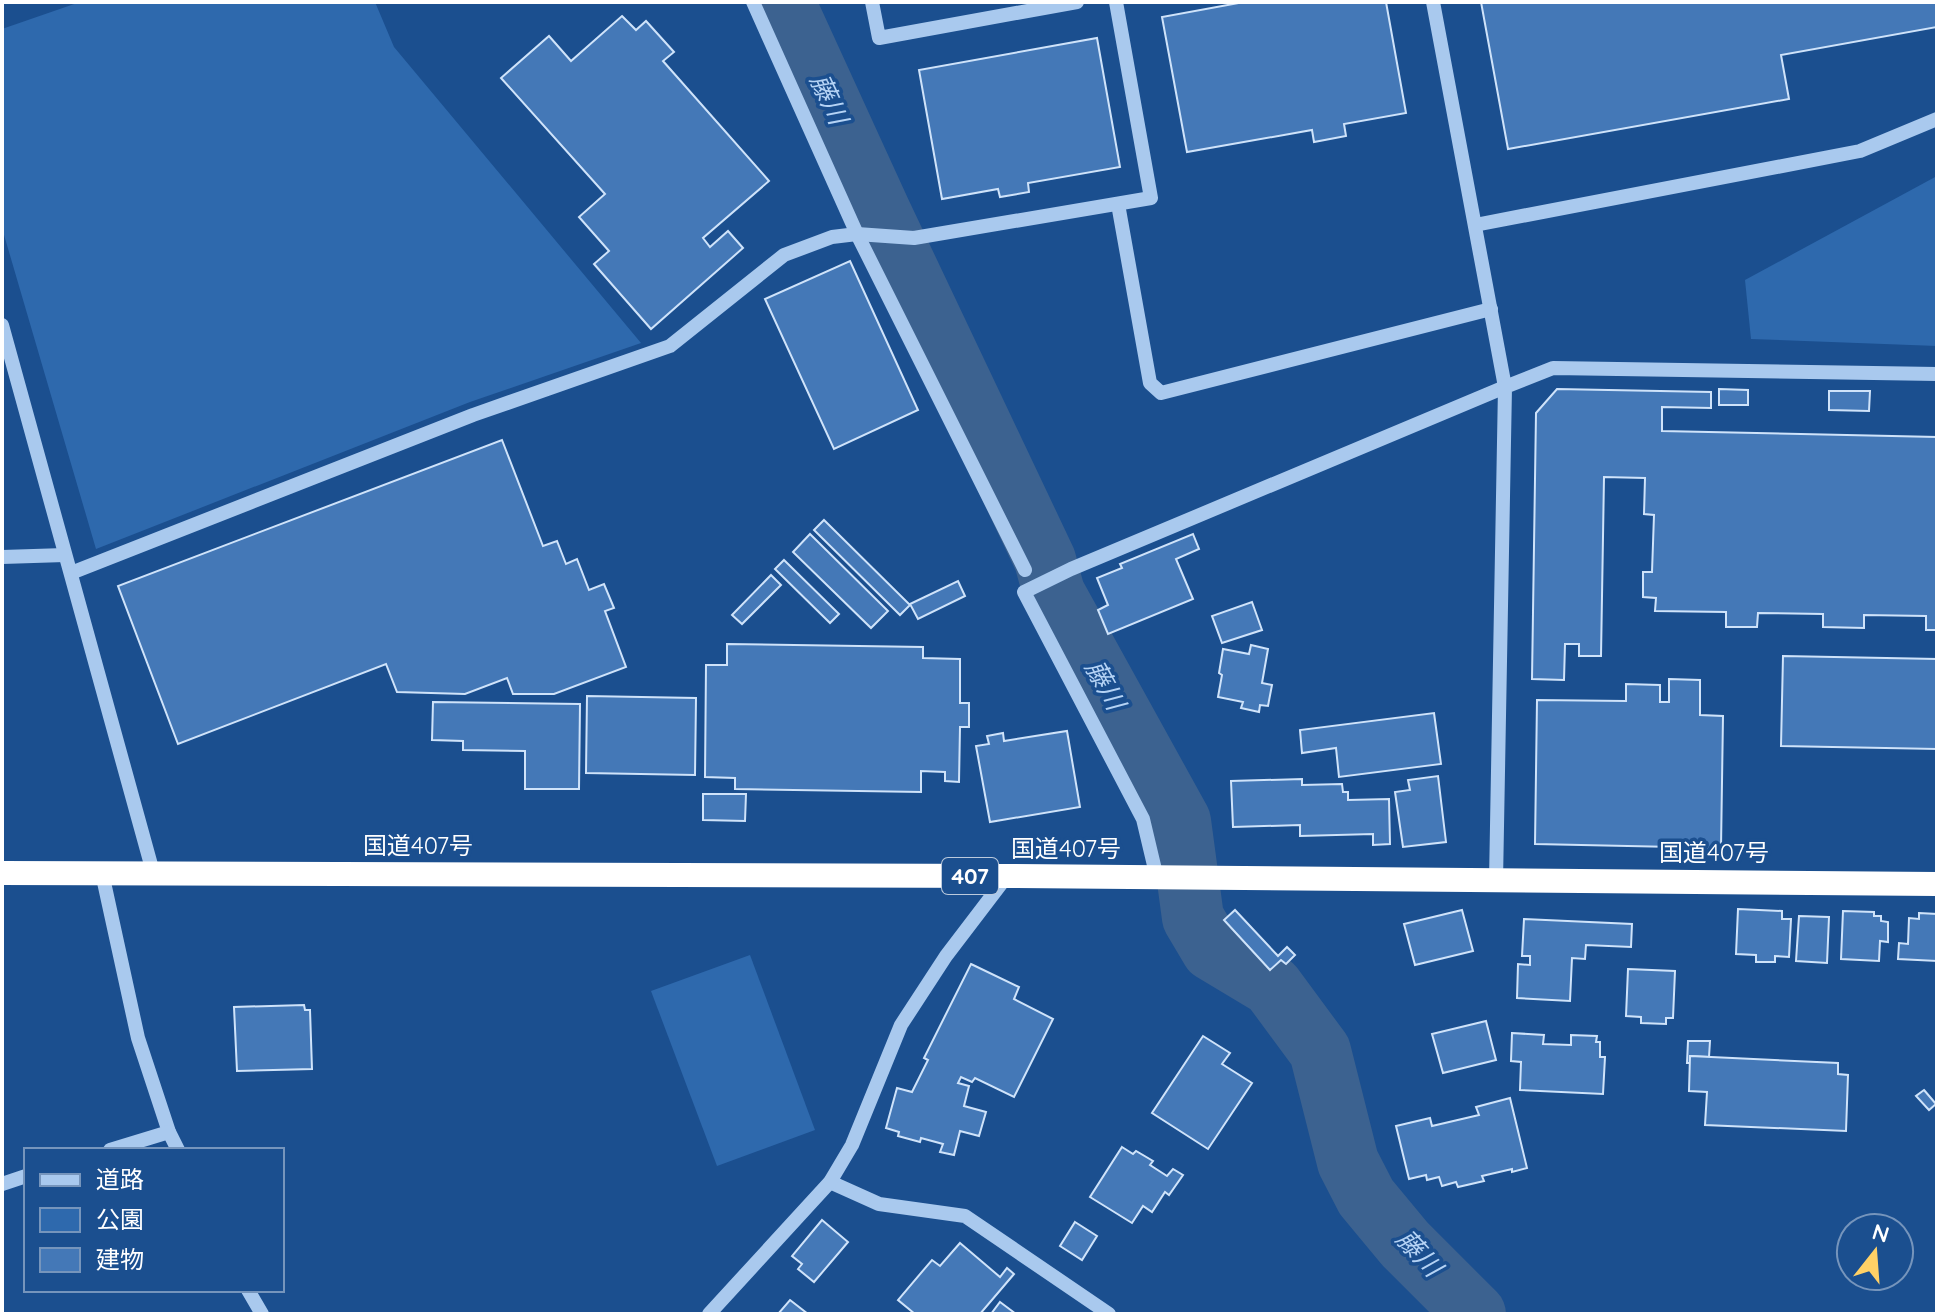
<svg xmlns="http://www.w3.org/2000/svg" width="1939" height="1316" font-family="Quicksand,'Noto Sans JP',sans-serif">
	<rect width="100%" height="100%" fill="#1b4f8f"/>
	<g fill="#2e69ad">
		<polygon points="80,2 375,2 394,47 641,343 470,402 96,549 2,228 2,29"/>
		<polygon points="1937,176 1937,346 1751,339 1745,280"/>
		<polygon points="750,955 815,1130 717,1166 651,991"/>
	</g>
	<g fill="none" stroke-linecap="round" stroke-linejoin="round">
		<polyline stroke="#3c6290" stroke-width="62" points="784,2 880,212 1045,560 1054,593 1180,821 1193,918 1212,950 1272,986 1320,1051 1348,1162 1366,1197 1405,1244 1475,1314"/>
	</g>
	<g fill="#4478b7" stroke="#cfe3fa" stroke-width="2">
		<polygon points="1244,2 1386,2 1406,113 1344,124 1346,136 1314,142 1312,130 1187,152 1162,17"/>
		<polygon points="1481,2 1937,2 1937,27 1781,55 1789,99 1508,149"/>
		<polygon points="622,16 636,30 646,21 674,52 663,61 769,181 703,238 710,247 728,231 743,248 651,329 594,264 609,251 579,217 605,194 501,78 549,36 571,61"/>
		<polygon points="1097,38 1120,167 1028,183 1029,192 1000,197 998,189 942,199 919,70"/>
		<polygon points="850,261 918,410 834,449 765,299"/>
		<polygon points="1557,389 1711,392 1711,408 1662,407 1662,431 1937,437 1937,630 1926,630 1926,616 1864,615 1864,628 1823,627 1823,614 1758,613 1757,627 1726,627 1726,612 1655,611 1656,598 1643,597 1643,572 1652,572 1654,515 1644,514 1645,478 1604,477 1601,656 1579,656 1579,644 1565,644 1564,680 1532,679 1536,413"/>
		<polygon points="1719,389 1748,390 1748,405 1719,405"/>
		<polygon points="1829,391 1870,391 1869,411 1829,410"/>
		<polygon points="502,440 543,546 557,541 566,564 577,559 589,590 604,584 614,608 605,611 626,667 554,694 513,694 507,678 465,694 397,692 386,664 178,744 118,586"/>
		<polygon points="824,520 910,605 900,615 814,530"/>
		<polygon points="810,534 888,611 871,628 793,552"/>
		<polygon points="1193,534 1199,549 1176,559 1193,599 1108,634 1098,610 1108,605 1097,578 1122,568 1120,564"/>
		<polygon points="784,560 839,614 830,623 775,569"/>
		<polygon points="771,575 781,585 742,624 732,615"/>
		<polygon points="958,581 965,596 918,619 910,604"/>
		<polygon points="1252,602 1262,630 1222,643 1212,616"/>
		<polygon points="727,644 923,647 923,658 960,659 960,703 969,703 969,727 960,727 959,782 945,781 945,772 921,771 921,792 735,789 735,778 705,777 706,665 727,665"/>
		<polygon points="1251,645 1268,649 1262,683 1272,685 1268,706 1260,705 1259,712 1241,708 1243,702 1218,697 1222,675 1219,673 1223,649 1249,654"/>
		<polygon points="1783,656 1937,659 1937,749 1781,746"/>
		<polygon points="1669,679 1700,680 1700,715 1723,716 1721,848 1535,844 1537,700 1626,701 1626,684 1660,685 1660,702 1669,702"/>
		<polygon points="587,696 696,698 695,775 586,773"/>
		<polygon points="433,702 580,704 579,789 525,789 525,751 463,750 463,741 432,740"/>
		<polygon points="1434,713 1441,764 1339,777 1336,748 1302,753 1300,730"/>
		<polygon points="1067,731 1080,807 990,822 976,746 989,744 987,736 1003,733 1004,741"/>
		<polygon points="1438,776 1446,842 1403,847 1395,792 1410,790 1408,780"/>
		<polygon points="1302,779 1302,785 1342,784 1343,792 1348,792 1348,800 1389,799 1390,844 1373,845 1373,834 1300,836 1300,825 1233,827 1231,781"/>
		<polygon points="703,794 746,794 745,821 703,820"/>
		<polygon points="1738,909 1782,911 1782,919 1791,919 1789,957 1775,956 1775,962 1756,962 1756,955 1736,954"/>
		<polygon points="1235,910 1278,956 1287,947 1295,955 1286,964 1281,960 1270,970 1224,920"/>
		<polygon points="1462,910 1473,951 1415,965 1404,924"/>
		<polygon points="1843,911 1874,912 1874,916 1881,916 1881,921 1888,922 1888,942 1880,941 1879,961 1841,959"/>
		<polygon points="1919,913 1937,914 1937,961 1898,959 1899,943 1908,944 1909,918 1919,919"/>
		<polygon points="1799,916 1829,917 1827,963 1796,961"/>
		<polygon points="1524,919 1632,924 1631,947 1586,945 1585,959 1572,958 1570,1001 1517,998 1518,964 1530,965 1530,956 1522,956"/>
		<polygon points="971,964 1019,987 1014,999 1053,1019 1014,1097 975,1078 972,1082 961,1077 958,1083 969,1086 964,1106 986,1112 979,1136 960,1131 954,1155 940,1152 943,1144 921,1138 920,1142 898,1136 899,1132 886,1128 897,1088 912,1092 928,1060 924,1058"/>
		<polygon points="1628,969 1675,971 1673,1018 1666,1018 1666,1024 1641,1023 1641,1017 1626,1016"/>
		<polygon points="304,1005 305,1010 310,1010 312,1069 237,1071 234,1007"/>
		<polygon points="1486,1021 1496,1060 1443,1073 1432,1034"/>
		<polygon points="1512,1033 1544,1035 1543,1044 1571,1045 1571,1035 1597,1036 1596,1042 1600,1042 1600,1057 1605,1057 1603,1094 1520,1090 1521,1062 1511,1061"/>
		<polygon points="1203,1036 1230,1053 1222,1064 1252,1083 1208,1149 1152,1113"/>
		<polygon points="1688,1041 1710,1041 1709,1057 1690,1056 1690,1063 1687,1063"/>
		<polygon points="1690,1056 1838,1063 1838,1074 1848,1075 1846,1131 1705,1125 1707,1092 1689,1091"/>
		<polygon points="1924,1090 1936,1104 1929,1110 1916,1096"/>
		<polygon points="1510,1098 1527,1168 1512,1172 1512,1169 1482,1176 1484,1181 1458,1187 1456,1182 1442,1186 1439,1177 1427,1180 1426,1175 1409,1179 1396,1126 1430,1118 1432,1126 1479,1115 1476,1107"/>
		<polygon points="1122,1147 1133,1154 1136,1151 1153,1161 1150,1165 1167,1176 1173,1169 1183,1175 1169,1195 1165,1192 1152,1212 1143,1206 1132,1223 1090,1197"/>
		<polygon points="822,1220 848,1242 814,1282 798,1269 802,1264 792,1256"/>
		<polygon points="1075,1222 1097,1236 1082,1260 1060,1246"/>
		<polygon points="960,1243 1000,1277 1007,1268 1014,1274 980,1314 915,1314 898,1300 932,1260 940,1266"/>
		<polygon points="790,1300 808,1314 778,1314"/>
		<polygon points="1000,1302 1016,1314 991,1314"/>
	</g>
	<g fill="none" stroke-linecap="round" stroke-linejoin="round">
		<g stroke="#a9c9ee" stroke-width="14">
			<polyline points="753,2 857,234 1025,570"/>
			<polyline points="872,2 879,38 1077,2"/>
			<polyline points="1118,204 1150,383 1161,393 1491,309"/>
			<polyline points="1475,225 1860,151 1937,119"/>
			<polyline points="2,325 153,872"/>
			<polyline points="2,557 65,555"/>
			<polyline points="71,573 473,415 670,346 784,255 832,237 857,234 914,238 1151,198 1116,2"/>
			<polyline points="102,873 138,1038 169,1132 178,1150"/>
			<polyline points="1157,878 1143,819 1024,592 1071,569 1505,387 1433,2"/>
			<polyline points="1496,881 1505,387 1553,368 1937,374"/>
			<polyline points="110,1150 169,1132"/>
			<polyline points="830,1182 879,1204 965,1216 1109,1314"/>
			<polyline points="2,1184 26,1176"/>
			<polyline points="248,1290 262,1314"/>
			<polyline points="709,1314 830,1182 852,1145 901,1025 946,956 1007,876"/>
		</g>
		<polyline stroke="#fff" stroke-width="24" points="2,873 1007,876 1937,884"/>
	</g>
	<g text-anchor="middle" stroke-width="7" stroke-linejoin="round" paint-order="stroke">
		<rect fill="#1b4f8f" stroke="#bbcadd" stroke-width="2" x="942" y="858" width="56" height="36" rx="6"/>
		<g font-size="22" font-weight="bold" fill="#fff">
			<text x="970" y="884">407</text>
		</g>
		<g font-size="24" fill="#fff" stroke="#1b4f8f">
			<text x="418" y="854">国道407号</text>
			<text x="1066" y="857">国道407号</text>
			<text x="1714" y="861">国道407号</text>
		</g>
		<g font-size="26" font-style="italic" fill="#b5d3f5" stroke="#1b4f8f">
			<text transform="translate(829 99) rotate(65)" y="9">藤川</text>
			<text transform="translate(1105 685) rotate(61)" y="9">藤川</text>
			<text transform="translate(1419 1253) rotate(47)" y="9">藤川</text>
		</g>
	</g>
	<rect width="1939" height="1316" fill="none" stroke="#ffffff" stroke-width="8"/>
	<rect x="24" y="1148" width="260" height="144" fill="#1b4f8f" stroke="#7695bc" stroke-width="2"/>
	<rect x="40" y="1174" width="40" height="12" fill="#a9c9ee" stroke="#7695bc" stroke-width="2"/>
	<text x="96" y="1188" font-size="24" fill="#ffffff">道路</text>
	<rect x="40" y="1208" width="40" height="24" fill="#2e69ad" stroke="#7695bc" stroke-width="2"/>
	<text x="96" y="1228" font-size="24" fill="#ffffff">公園</text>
	<rect x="40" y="1248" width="40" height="24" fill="#4478b7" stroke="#7695bc" stroke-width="2"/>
	<text x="96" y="1268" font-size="24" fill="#ffffff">建物</text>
	<g transform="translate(1875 1252) rotate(17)"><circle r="38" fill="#1b4f8f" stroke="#7695bc" stroke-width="2"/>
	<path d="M0-6L14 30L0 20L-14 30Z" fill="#ffd166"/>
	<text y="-12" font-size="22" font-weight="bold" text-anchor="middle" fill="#ffffff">N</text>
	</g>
</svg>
